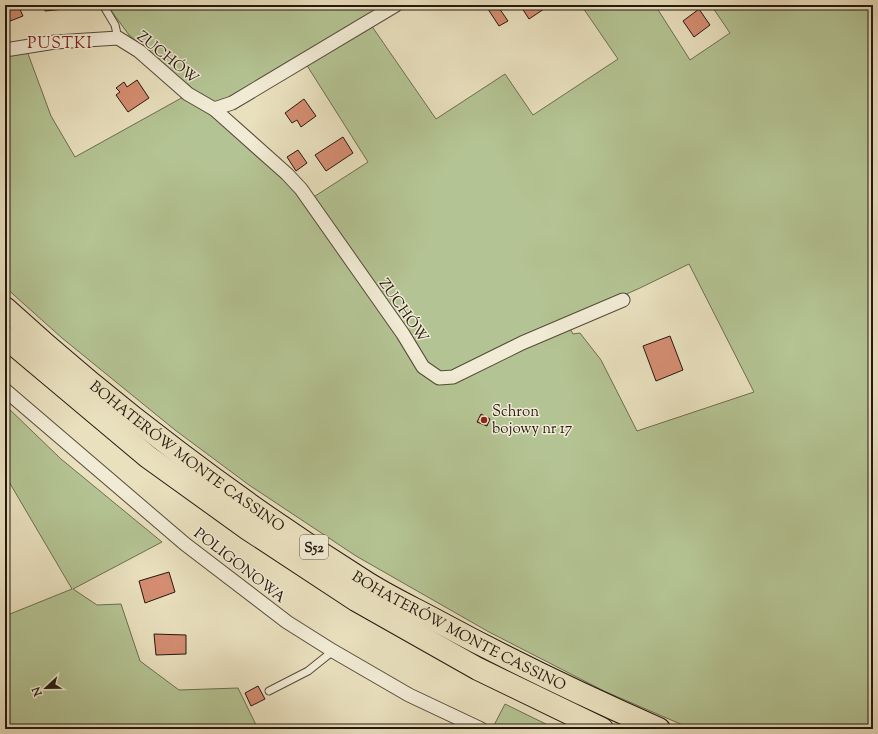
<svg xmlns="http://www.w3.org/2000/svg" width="878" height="734" font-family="'Sorts Mill Goudy',serif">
	<rect width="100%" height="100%" fill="#e9e0be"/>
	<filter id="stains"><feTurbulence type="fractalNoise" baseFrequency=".005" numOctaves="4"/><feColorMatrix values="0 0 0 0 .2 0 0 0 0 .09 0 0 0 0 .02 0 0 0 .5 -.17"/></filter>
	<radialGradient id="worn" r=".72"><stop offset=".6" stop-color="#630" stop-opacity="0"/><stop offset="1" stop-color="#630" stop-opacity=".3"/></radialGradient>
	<g fill="#b4c393" stroke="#6c6e51">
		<polygon points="107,5 389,5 246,91 218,103 206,100 129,35"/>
		<polygon points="581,5 655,5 690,60 730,33 711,5 873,5 873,729 692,729 604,691 489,632 356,556 249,485 175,430 62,338 5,287 5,56 27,51 51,116 75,157 185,96 212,114 285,176 298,190 338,249 401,335 423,371 435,381 452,381 522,346 569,327 573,334 580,333 601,360 637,431 754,392 689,264 640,288 487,356 458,372 442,375 434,372 429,366 406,331 358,266 312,198 368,162 306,64 371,25 436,119 505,74 533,115 618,59"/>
		<polygon points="5,405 61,459 162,542 73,589 97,605 121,604 140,661 179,690 238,688 258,729 5,729 5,616 72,589 5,475"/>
		<polygon points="505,704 556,729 492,729"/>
	</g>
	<g fill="#d48d71" stroke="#25180f">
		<polygon points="5,5 18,5 23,16 5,23"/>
		<polygon points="44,5 65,5 65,9 45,11"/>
		<polygon points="489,5 497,5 508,21 499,26 486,6"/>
		<polygon points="520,5 546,5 547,7 529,19"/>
		<polygon points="699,9 710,25 694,37 683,21"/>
		<polygon points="137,80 149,98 128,112 116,95 120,92 116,88 124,82 127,87"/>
		<polygon points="304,99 316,116 301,127 297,120 292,123 285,113"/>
		<polygon points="343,137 353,153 326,171 315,155"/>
		<polygon points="298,150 307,163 296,171 287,157"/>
		<polygon points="670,336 683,370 656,381 643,346"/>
		<polygon points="481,414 490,419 487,426 477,422"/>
		<polygon points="169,572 175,592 145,603 139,581"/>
		<polygon points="154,634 186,635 186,654 156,655"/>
		<polygon points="258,686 265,699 251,706 245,693"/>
	</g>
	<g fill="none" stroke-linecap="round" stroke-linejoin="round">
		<g stroke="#564a3b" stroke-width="9">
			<g id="service">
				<polyline points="103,5 115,25 118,38"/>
				<polyline points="269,691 308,671 333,651"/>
			</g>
		</g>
		<g stroke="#564a3b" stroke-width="15">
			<g id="minor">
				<polyline points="5,50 55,42 118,38 139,51 188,94 214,109 232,103 396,5"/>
				<polyline points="214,109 287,174 301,189 403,334 423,367 439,378 453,377 522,343 623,300"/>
				<polyline points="5,390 185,544 287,622 333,651 409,695 481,729"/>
			</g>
		</g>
		<g stroke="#25180f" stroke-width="24">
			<g id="motorway">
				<path id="s1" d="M5 308C113 407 240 503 364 581 387 596 413 608 437 621 509 660 584 696 659 729"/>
				<polyline points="5,337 148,457 248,529 356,600 478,669 602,729"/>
			</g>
		</g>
		<polyline stroke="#25180f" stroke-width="2.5" stroke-dasharray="3 2" stroke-linecap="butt" points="5,492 7,495"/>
		<use href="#service" stroke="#f1ebd5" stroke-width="7"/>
		<use href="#minor" stroke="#f1ebd5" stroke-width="13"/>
		<use href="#motorway" stroke="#e9e0be" stroke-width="22"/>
	</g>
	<circle fill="#8f2418" stroke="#f1ebd5" stroke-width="1.5" cx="484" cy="420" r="4"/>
	<g text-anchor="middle" stroke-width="3" stroke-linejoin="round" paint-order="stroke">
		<rect fill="#f1ebd5" stroke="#62574a" stroke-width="1" x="300" y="535" width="28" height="24" rx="3"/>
		<g font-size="14" font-weight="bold" fill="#25180f">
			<text x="314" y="552">S52</text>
		</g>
		<g font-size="15" fill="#25180f" stroke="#f1ebd5">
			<text transform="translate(168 57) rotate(39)" y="5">ZUCHÓW</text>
			<text transform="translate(404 310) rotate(55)" y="5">ZUCHÓW</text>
			<text dy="5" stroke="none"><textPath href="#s1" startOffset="235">BOHATERÓW MONTE CASSINO</textPath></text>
			<text transform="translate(240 565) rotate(38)" y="5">POLIGONOWA</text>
			<text dy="5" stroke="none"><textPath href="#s1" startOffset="559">BOHATERÓW MONTE CASSINO</textPath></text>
		</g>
		<g font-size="15" fill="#25180f" stroke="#f1ebd5" text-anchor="start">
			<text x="492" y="416">Schron<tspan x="492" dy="17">bojowy nr 17</tspan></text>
		</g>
		<g font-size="16" letter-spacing="1" fill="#7a1f14" stroke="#f1ebd5">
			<text x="60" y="48">PUSTKI</text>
		</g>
	</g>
	<rect width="878" height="734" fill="none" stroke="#e9e0be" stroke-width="20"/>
	<rect x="6" y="6" width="866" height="722" fill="none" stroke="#25180f" stroke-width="2"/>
	<rect x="10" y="10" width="858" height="714" fill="none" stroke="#25180f"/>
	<g transform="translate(46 688) rotate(248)" stroke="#f1ebd5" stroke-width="3" paint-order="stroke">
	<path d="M0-3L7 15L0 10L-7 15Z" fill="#25180f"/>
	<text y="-6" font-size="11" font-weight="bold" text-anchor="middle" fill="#25180f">N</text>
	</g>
	<rect width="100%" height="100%" filter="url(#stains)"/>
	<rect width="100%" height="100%" fill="url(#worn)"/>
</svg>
